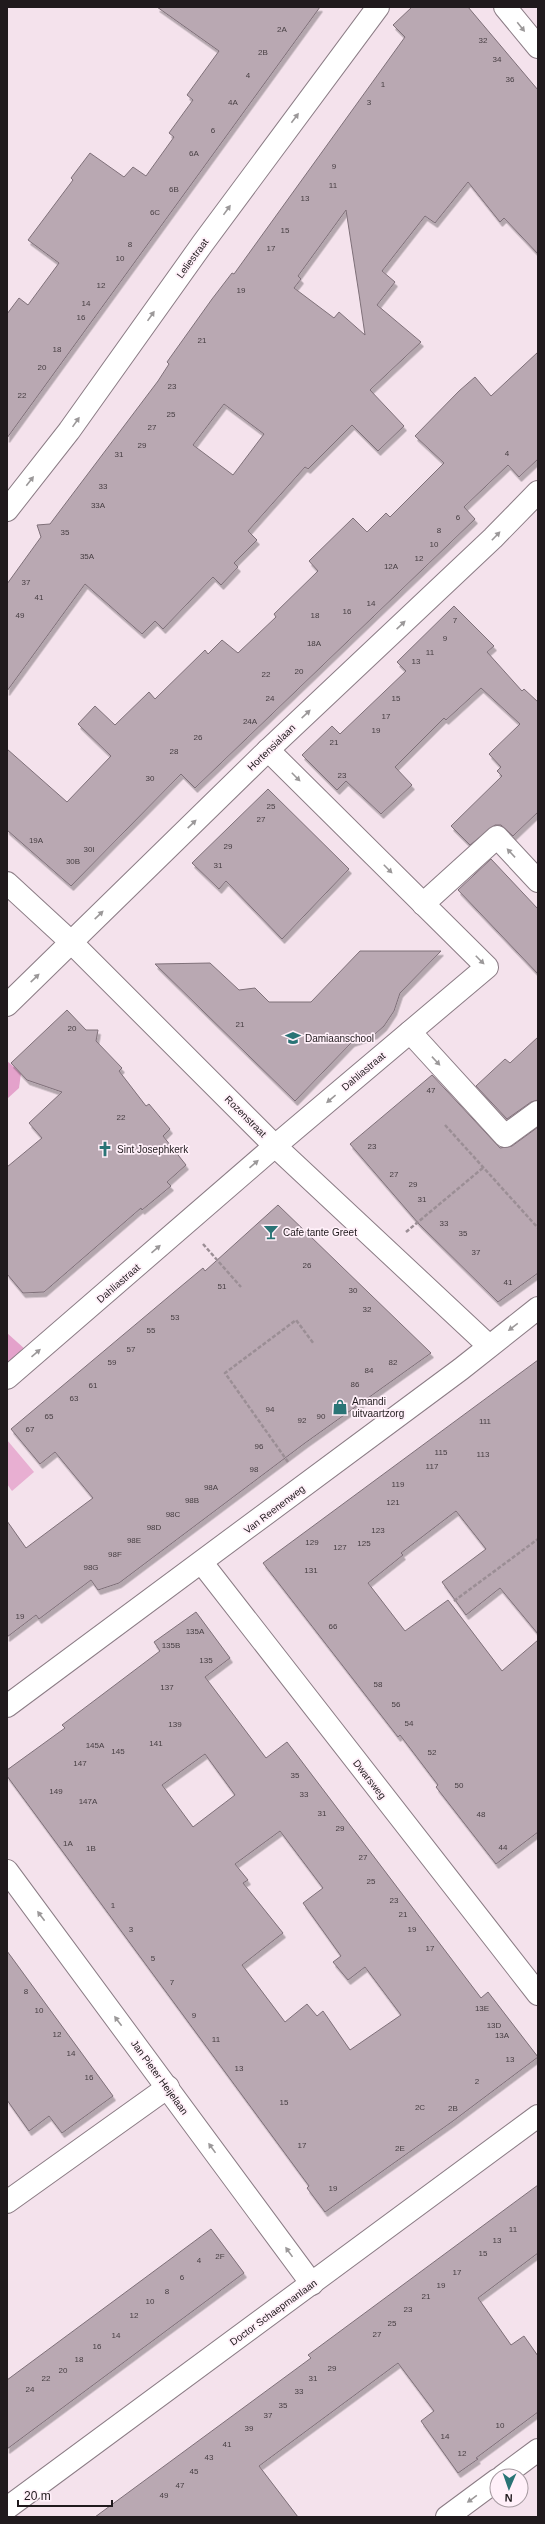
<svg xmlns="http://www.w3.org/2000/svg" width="545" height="2524" font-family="Arial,sans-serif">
	<defs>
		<filter id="shadow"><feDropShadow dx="2.5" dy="4.5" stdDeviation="0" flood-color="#0004"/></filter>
	</defs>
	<rect width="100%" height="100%" fill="#f4e2ec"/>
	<polygon fill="#e8afd2" points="7,1440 34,1472 12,1491 7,1484"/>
	<g fill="#e4a2cb">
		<polygon points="7,1061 21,1073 19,1088 7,1099"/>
		<polygon points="7,1333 26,1350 7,1364"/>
	</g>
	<g fill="#b9a8b2" stroke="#7f7079" fill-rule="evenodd" filter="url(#shadow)">
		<polygon points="157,7 320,7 7,438 7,314 19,298 28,305 59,263 28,240 73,180 71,178 90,153 124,177 133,167 146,176 174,137 169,133 193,100 187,95 219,51"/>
		<path d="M412 7H468L538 90V254L504 218 500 222 468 182 435 223 425 216 382 271 395 282 377 305 421 342 370 390 404 426 378 451 352 425 308 469 305 467 248 531 257 540 234 563 238 567 221 585 213 577 163 629 155 621 142 634 85 584 7 691V584L41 537 37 525 50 524 158 381 169 364 167 362 212 299 232 273 234 274 405 37 393 25ZM346 210 359 294 365 335 339 312 334 318 294 288 301 279 298 276ZM224 404 264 434 233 475 193 445Z"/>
		<polygon points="538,352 538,459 519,477 508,465 464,507 475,519 195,788 181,774 71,886 7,830 7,749 67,802 111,756 78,724 95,706 115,725 149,692 155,699 205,650 208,654 222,640 238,653 276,617 274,614 318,571 309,561 353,518 367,532 386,513 390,517 444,463 415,436 459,391 475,377 491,396"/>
		<polygon points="454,606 494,646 487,652 522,691 524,689 538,702 538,812 513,836 501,825 495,825 470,845 451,826 502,776 497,771 501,767 489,754 520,724 481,688 446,720 444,718 395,767 412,785 381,814 346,781 337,790 302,755 332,726 340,734 406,671 397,662"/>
		<polygon points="268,789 349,869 282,939 226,881 219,889 192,863"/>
		<polygon points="491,859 538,909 538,974 458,890"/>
		<polygon points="360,951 441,951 400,993 394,1011 384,1026 375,1034 352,1042 295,1101 155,964 210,963 239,990 255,988 269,1002 311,1002"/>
		<polygon points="67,1010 86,1030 98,1030 96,1041 122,1068 119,1071 146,1106 149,1104 170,1129 163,1136 186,1165 167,1182 171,1186 142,1210 141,1208 44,1292 23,1293 7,1274 7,1167 42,1138 29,1123 62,1092 27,1080 11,1063"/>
		<polygon points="538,1037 538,1100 531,1102 507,1119 476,1086 505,1059 510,1063"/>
		<polygon points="432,1075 500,1148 512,1146 538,1127 538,1273 498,1302 419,1224 350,1144"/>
		<polygon points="278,1205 431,1353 305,1443 119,1583 98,1590 91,1580 39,1619 36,1615 7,1637 7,1521 26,1548 93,1498 55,1452 40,1464 11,1429 173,1293 203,1268 205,1271"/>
		<polygon points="538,1360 538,1634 500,1588 466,1615 442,1582 486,1549 456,1511 401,1553 403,1555 368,1583 405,1631 448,1600 502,1671 538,1640 538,1832 496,1864 436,1787 438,1785 400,1735 398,1737 263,1563"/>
		<path d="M196 1612 230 1658 205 1677 266 1758 287 1742 481 1998 488 1992 538 2057 453 2121 325 2212 307 2188 309 2186 7 1776V1770L65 1728 62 1725 160 1651 154 1642ZM205 1754 235 1795 193 1827 162 1785ZM280 1831 323 1888 303 1903 341 1956 333 1962 348 1980 365 1967 401 2015 350 2050 323 2011 317 2016 307 2004 285 2022 242 1965 283 1933 243 1883 248 1880 235 1864Z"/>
		<polygon points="7,1951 113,2096 62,2133 49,2116 29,2131 7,2100"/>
		<polygon points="538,2185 538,2253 478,2298 511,2345 524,2336 538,2356 538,2412 476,2458 478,2459 458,2473 421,2421 434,2411 398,2363 259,2466 298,2517 95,2517 311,2358 308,2355"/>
		<polygon points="211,2229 244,2273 7,2449 7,2380"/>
	</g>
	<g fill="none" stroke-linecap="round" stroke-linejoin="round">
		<g stroke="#8b7c85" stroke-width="24">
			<g id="minor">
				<polyline points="505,7 538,47"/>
				<polyline points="7,510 69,431 203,243 378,7"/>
				<polyline points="7,883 71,942 275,1146 489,1346"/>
				<polyline points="423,904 497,837 538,881"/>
				<polyline points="7,1005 268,750 493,538 538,492"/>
				<polyline points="410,1032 505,1136 538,1112"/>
				<polyline points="7,1378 275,1146 487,967 268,750"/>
				<polyline points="202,1563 538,1994"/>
				<polyline points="7,1706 461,1369 538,1308"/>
				<polyline points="7,1871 312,2284"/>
				<polyline points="7,2202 168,2087"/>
				<polyline points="503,2476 538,2450"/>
				<polyline points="7,2508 538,2116"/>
				<polyline points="447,2517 497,2480"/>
			</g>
		</g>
		<g stroke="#9b8e95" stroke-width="2.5" stroke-dasharray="4 2" stroke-linecap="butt">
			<polyline points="445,1125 538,1228"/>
			<polyline points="406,1232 484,1167"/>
			<polyline points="203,1244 241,1287"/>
			<polyline points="288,1462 225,1373 296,1320 314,1344"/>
			<polyline points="454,1601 538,1539"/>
		</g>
		<use href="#minor" stroke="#fff" stroke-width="22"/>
	</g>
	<defs><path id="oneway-solid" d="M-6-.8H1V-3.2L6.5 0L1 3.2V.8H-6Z"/></defs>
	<g fill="#9b9899">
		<use href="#oneway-solid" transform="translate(521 27) rotate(51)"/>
		<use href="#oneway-solid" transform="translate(295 118) rotate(-53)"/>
		<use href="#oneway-solid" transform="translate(227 210) rotate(-54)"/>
		<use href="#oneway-solid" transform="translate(151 316) rotate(-55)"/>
		<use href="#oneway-solid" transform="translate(76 422) rotate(-55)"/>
		<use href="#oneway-solid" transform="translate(30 481) rotate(-52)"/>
		<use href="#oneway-solid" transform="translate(496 536) rotate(-46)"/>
		<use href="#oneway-solid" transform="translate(401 625) rotate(-43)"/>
		<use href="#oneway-solid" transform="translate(306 714) rotate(-43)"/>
		<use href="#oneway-solid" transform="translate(296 777) rotate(45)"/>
		<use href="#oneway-solid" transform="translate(192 824) rotate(-44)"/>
		<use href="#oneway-solid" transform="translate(511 853) rotate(-133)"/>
		<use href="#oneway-solid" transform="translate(388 869) rotate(45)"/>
		<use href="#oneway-solid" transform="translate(99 915) rotate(-44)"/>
		<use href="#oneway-solid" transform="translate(480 960) rotate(45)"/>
		<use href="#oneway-solid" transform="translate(35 978) rotate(-44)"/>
		<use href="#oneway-solid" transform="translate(436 1061) rotate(47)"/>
		<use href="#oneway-solid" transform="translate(331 1099) rotate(140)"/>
		<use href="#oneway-solid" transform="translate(254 1164) rotate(-41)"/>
		<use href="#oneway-solid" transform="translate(156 1249) rotate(-41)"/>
		<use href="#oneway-solid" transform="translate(513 1327) rotate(143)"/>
		<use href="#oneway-solid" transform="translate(36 1353) rotate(-41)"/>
		<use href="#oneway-solid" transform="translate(41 1916) rotate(-127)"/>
		<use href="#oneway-solid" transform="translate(118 2021) rotate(-127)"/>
		<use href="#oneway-solid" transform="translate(212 2148) rotate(-126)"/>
		<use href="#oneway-solid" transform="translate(289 2252) rotate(-126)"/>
		<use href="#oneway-solid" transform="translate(472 2499) rotate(144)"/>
	</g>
	<defs>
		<g id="school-bare" transform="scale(1.2)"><path d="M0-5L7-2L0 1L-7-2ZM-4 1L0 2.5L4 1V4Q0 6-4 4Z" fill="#2a7476" stroke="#fff0f9" stroke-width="2.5" paint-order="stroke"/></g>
		<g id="church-bare" transform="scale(1.2)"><path d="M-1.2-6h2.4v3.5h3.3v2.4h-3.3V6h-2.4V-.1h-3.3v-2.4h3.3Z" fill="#2a7476" stroke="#fff0f9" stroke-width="2.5" paint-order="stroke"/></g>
		<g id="bar-bare" transform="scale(1.2)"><path d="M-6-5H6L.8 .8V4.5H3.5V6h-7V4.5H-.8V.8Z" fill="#2a7476" stroke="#fff0f9" stroke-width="2.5" paint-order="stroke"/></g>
		<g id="shop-bare" transform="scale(1.2)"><path d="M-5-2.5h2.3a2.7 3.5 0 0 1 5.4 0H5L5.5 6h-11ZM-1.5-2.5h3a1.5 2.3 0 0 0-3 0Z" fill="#2a7476" stroke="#fff0f9" stroke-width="2.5" paint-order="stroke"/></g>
	</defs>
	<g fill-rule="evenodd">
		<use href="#school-bare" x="293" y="1038"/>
		<use href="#church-bare" x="105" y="1149"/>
		<use href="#bar-bare" x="271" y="1232"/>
		<use href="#shop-bare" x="340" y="1407"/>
	</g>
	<g text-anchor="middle" stroke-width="3.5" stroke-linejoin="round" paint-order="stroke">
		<g font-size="8" fill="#463e42">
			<text x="282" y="32">2A</text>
			<text x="483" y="43">32</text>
			<text x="263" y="55">2B</text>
			<text x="497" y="62">34</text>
			<text x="248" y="78">4</text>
			<text x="510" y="82">36</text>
			<text x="383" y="87">1</text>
			<text x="233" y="105">4A</text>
			<text x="369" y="105">3</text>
			<text x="213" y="133">6</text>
			<text x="194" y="156">6A</text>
			<text x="334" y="169">9</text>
			<text x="333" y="188">11</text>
			<text x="174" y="192">6B</text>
			<text x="305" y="201">13</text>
			<text x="155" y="215">6C</text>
			<text x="285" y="233">15</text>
			<text x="130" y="247">8</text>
			<text x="271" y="251">17</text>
			<text x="120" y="261">10</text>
			<text x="101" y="288">12</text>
			<text x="241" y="293">19</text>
			<text x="86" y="306">14</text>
			<text x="81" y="320">16</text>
			<text x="202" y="343">21</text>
			<text x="57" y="352">18</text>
			<text x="42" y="370">20</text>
			<text x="172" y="389">23</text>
			<text x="22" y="398">22</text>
			<text x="171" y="417">25</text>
			<text x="152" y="430">27</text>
			<text x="142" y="448">29</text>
			<text x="507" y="456">4</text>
			<text x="119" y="457">31</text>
			<text x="103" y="489">33</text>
			<text x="98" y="508">33A</text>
			<text x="458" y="520">6</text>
			<text x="439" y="533">8</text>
			<text x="65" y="535">35</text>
			<text x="434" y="547">10</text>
			<text x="87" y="559">35A</text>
			<text x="419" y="561">12</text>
			<text x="391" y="569">12A</text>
			<text x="26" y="585">37</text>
			<text x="39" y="600">41</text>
			<text x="371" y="606">14</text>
			<text x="347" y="614">16</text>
			<text x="20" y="618">49</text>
			<text x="315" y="618">18</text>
			<text x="455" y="623">7</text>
			<text x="445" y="641">9</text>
			<text x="314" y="646">18A</text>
			<text x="430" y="655">11</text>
			<text x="416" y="664">13</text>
			<text x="299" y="674">20</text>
			<text x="266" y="677">22</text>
			<text x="270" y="701">24</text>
			<text x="396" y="701">15</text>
			<text x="386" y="719">17</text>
			<text x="250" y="724">24A</text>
			<text x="376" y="733">19</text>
			<text x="198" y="740">26</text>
			<text x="334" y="745">21</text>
			<text x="174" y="754">28</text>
			<text x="342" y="778">23</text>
			<text x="150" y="781">30</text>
			<text x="271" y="809">25</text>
			<text x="261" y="822">27</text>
			<text x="36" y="843">19A</text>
			<text x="228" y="849">29</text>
			<text x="89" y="852">30I</text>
			<text x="73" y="864">30B</text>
			<text x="218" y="868">31</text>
			<text x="240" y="1027">21</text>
			<text x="72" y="1031">20</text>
			<text x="431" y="1093">47</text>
			<text x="121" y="1120">22</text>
			<text x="372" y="1149">23</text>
			<text x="394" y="1177">27</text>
			<text x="413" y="1187">29</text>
			<text x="422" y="1202">31</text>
			<text x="444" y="1226">33</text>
			<text x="463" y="1236">35</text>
			<text x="476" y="1255">37</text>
			<text x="307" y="1268">26</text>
			<text x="508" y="1285">41</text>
			<text x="222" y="1289">51</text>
			<text x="353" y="1293">30</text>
			<text x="367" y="1312">32</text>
			<text x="175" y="1320">53</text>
			<text x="151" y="1333">55</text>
			<text x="131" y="1352">57</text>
			<text x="112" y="1365">59</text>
			<text x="393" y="1365">82</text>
			<text x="369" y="1373">84</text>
			<text x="355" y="1387">86</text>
			<text x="93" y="1388">61</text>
			<text x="74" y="1401">63</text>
			<text x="270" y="1412">94</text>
			<text x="49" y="1419">65</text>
			<text x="321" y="1419">90</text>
			<text x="302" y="1423">92</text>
			<text x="485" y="1424">111</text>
			<text x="30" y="1432">67</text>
			<text x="259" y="1449">96</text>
			<text x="441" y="1455">115</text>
			<text x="483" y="1457">113</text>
			<text x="432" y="1469">117</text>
			<text x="254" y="1472">98</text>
			<text x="398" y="1487">119</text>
			<text x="211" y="1490">98A</text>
			<text x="192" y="1503">98B</text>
			<text x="393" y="1505">121</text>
			<text x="173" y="1517">98C</text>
			<text x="154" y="1530">98D</text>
			<text x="378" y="1533">123</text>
			<text x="134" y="1543">98E</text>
			<text x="312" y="1545">129</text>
			<text x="364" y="1546">125</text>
			<text x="340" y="1550">127</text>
			<text x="115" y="1557">98F</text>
			<text x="91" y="1570">98G</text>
			<text x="311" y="1573">131</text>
			<text x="20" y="1619">19</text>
			<text x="333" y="1629">66</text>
			<text x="195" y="1634">135A</text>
			<text x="171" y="1648">135B</text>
			<text x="206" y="1663">135</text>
			<text x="378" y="1687">58</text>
			<text x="167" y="1690">137</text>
			<text x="396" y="1707">56</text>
			<text x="409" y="1726">54</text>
			<text x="175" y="1727">139</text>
			<text x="156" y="1746">141</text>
			<text x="95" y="1748">145A</text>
			<text x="118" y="1754">145</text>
			<text x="432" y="1755">52</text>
			<text x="80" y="1766">147</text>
			<text x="295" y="1778">35</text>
			<text x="459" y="1788">50</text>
			<text x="56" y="1794">149</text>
			<text x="304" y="1797">33</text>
			<text x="88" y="1804">147A</text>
			<text x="322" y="1816">31</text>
			<text x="481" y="1817">48</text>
			<text x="340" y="1831">29</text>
			<text x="68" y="1846">1A</text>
			<text x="503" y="1850">44</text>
			<text x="91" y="1851">1B</text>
			<text x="363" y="1860">27</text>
			<text x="371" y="1884">25</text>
			<text x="394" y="1903">23</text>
			<text x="113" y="1908">1</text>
			<text x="403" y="1917">21</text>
			<text x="131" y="1932">3</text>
			<text x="412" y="1932">19</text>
			<text x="430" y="1951">17</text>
			<text x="153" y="1961">5</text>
			<text x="172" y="1985">7</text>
			<text x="26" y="1994">8</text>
			<text x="482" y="2011">13E</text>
			<text x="39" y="2013">10</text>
			<text x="194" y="2018">9</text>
			<text x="494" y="2028">13D</text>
			<text x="57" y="2037">12</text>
			<text x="502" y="2038">13A</text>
			<text x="216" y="2042">11</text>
			<text x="71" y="2056">14</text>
			<text x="510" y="2062">13</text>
			<text x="239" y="2071">13</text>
			<text x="89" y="2080">16</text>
			<text x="477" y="2084">2</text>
			<text x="284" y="2105">15</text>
			<text x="420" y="2110">2C</text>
			<text x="453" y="2111">2B</text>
			<text x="302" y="2148">17</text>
			<text x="400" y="2151">2E</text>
			<text x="333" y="2191">19</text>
			<text x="513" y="2232">11</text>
			<text x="497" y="2243">13</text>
			<text x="483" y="2256">15</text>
			<text x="220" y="2259">2F</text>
			<text x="199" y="2263">4</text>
			<text x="457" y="2275">17</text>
			<text x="182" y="2280">6</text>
			<text x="441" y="2288">19</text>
			<text x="167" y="2294">8</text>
			<text x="426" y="2299">21</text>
			<text x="150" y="2304">10</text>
			<text x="408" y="2312">23</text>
			<text x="134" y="2318">12</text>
			<text x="392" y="2326">25</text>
			<text x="377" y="2337">27</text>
			<text x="116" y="2338">14</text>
			<text x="97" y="2349">16</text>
			<text x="79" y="2362">18</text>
			<text x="332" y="2371">29</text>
			<text x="63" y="2373">20</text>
			<text x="46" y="2381">22</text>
			<text x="313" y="2381">31</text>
			<text x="30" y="2392">24</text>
			<text x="299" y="2394">33</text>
			<text x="283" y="2408">35</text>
			<text x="268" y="2418">37</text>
			<text x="500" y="2428">10</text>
			<text x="249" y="2431">39</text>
			<text x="445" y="2439">14</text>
			<text x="227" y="2447">41</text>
			<text x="462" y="2456">12</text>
			<text x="209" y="2460">43</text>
			<text x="194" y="2474">45</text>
			<text x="180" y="2488">47</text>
			<text x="164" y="2498">49</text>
		</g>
		<g font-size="10" fill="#201a1d" stroke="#fff0f9">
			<text transform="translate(192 258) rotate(-54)" y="4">Leliestraat</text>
			<text transform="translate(271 747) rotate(-44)" y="4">Hortensialaan</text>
			<text transform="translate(363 1071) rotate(-40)" y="4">Dahliastraat</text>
			<text transform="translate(246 1116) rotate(45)" y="4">Rozenstraat</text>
			<text transform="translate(118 1283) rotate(-41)" y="4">Dahliastraat</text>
			<text transform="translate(274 1509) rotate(-37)" y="4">Van Reenenweg</text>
			<text transform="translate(370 1779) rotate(52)" y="4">Dwarsweg</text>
			<text transform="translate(160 2077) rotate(54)" y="4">Jan Pieter Heijelaan</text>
			<text transform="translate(273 2312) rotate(-36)" y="4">Doctor Schaepmanlaan</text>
		</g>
		<g font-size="10" fill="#201a1d" stroke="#fff0f9" text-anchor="start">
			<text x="305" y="1042">Damiaanschool</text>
			<text x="117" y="1153">Sint Josephkerk</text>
			<text x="283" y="1236">Cafe tante Greet</text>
			<text x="352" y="1405">Amandi<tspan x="352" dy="12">uitvaartzorg</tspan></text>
		</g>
	</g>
	<rect width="545" height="2524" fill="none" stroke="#201a1d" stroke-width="16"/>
	<g transform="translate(509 2488) rotate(182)"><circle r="19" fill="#fff0f9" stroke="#a69aa1"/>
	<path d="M0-3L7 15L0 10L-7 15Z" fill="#2a7476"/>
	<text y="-6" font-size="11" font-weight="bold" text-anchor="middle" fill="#201a1d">N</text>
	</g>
	<path d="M18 2500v6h94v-6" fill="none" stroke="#201a1d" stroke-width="2"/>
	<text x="24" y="2500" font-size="12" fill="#201a1d" stroke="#fff0f9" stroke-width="3" paint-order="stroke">20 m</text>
</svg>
